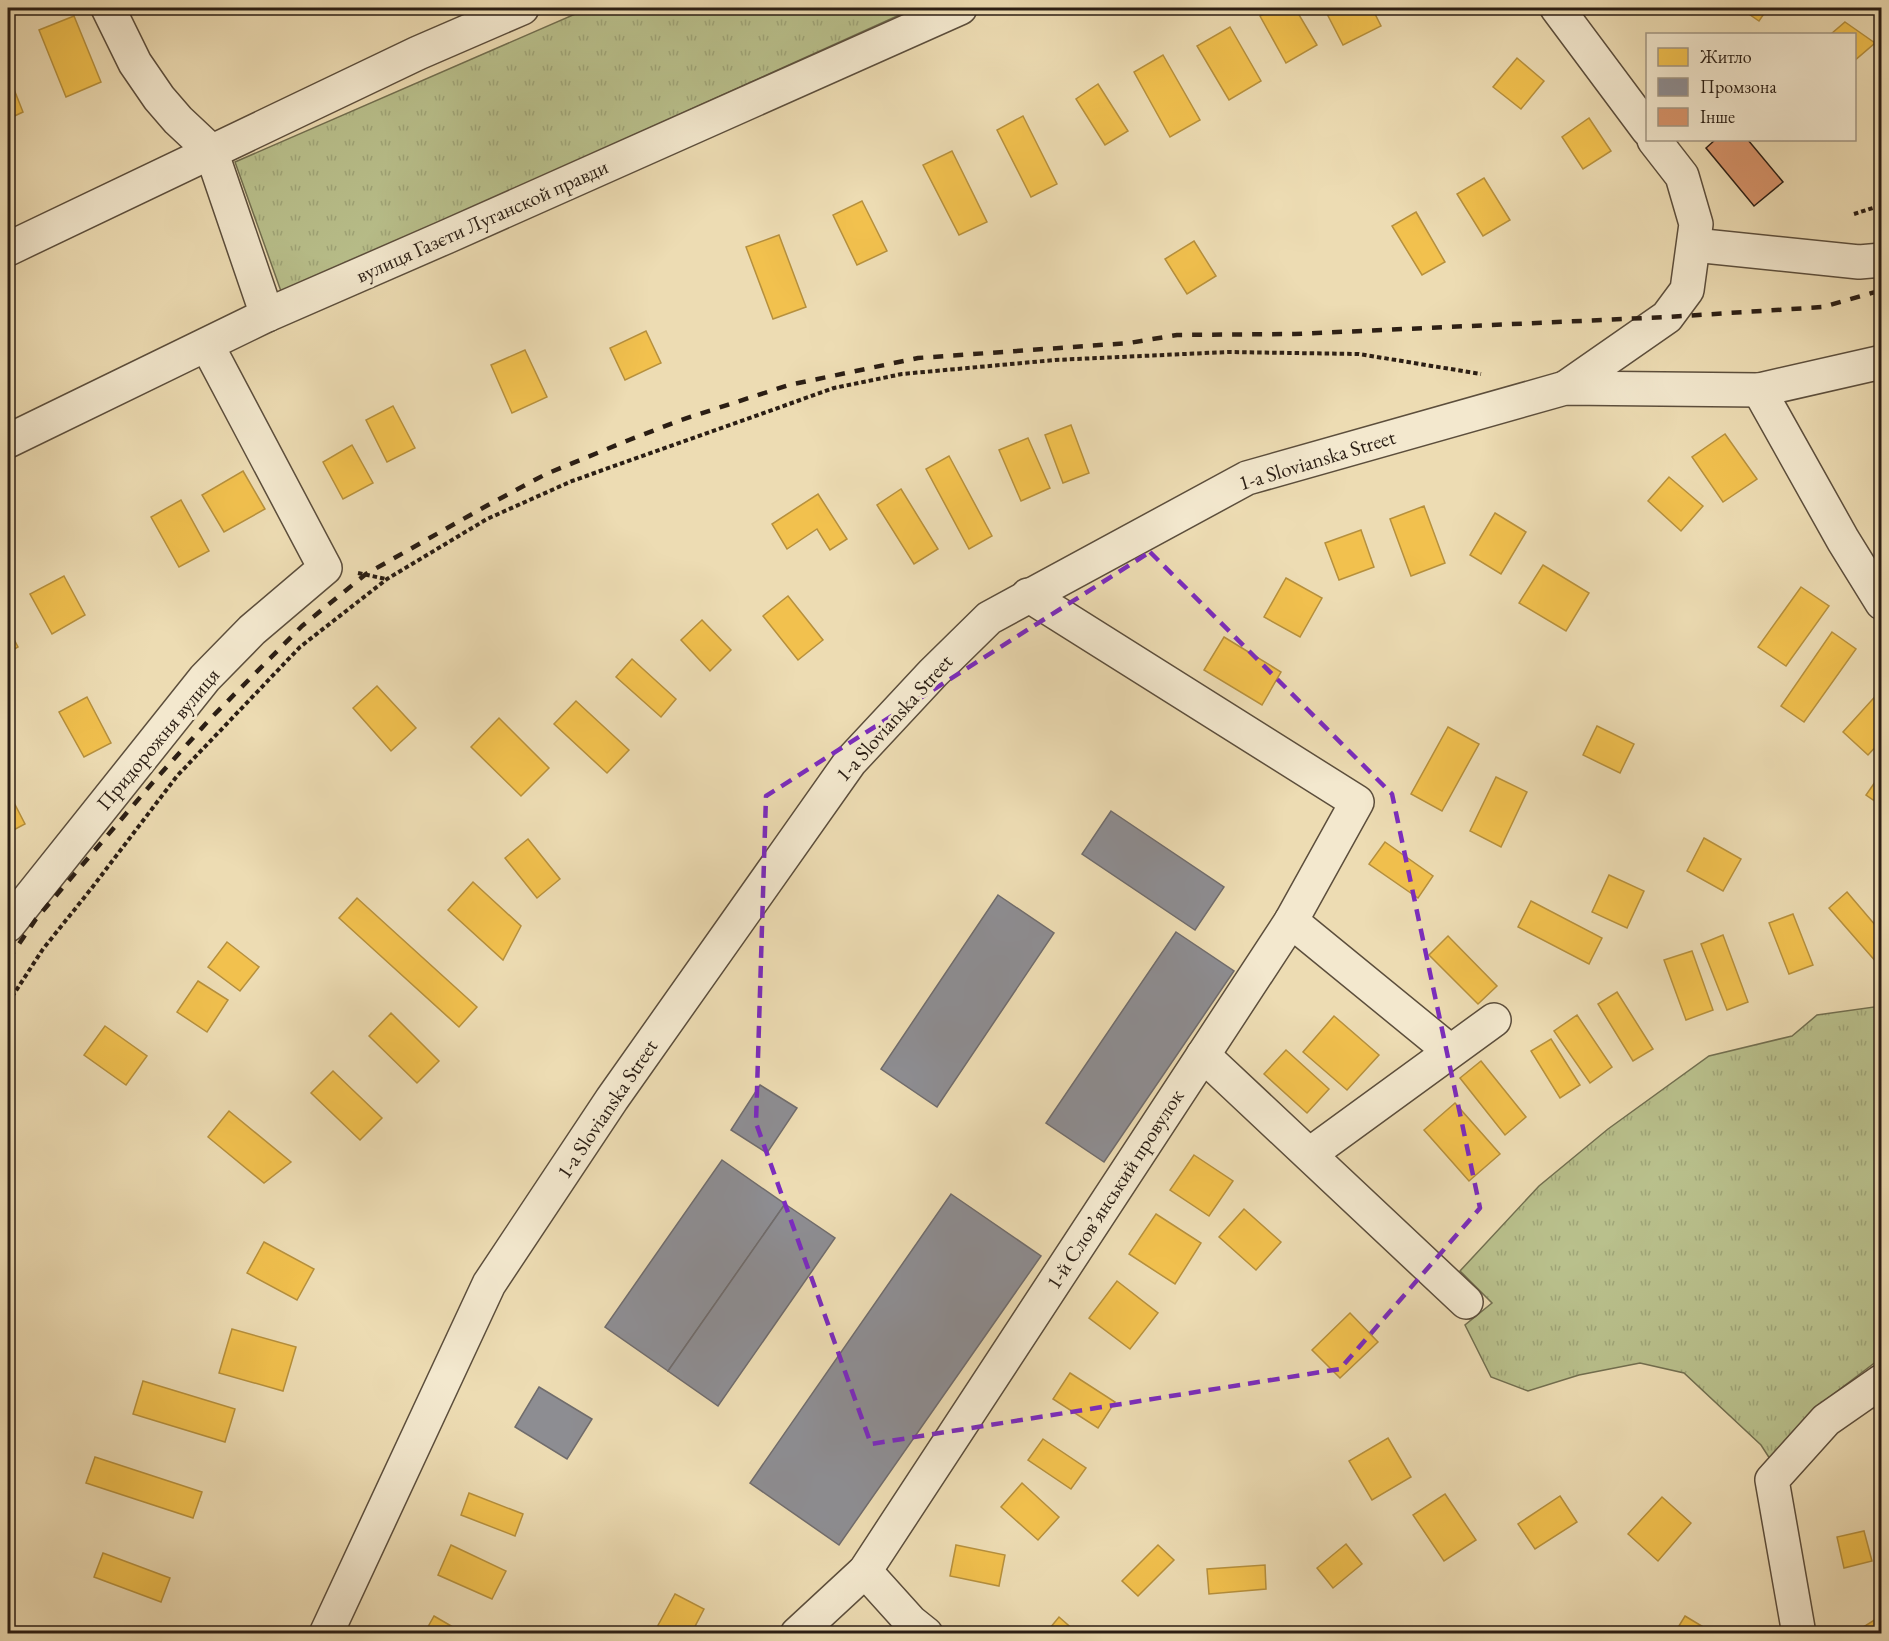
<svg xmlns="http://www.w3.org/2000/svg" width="1889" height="1641" font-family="'EB Garamond',serif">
	<defs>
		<pattern id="grass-tufts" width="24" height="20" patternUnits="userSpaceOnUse" patternTransform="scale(1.5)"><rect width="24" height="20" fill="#b9c08c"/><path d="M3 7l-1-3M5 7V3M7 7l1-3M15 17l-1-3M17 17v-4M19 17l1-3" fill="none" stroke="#9fa578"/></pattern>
	</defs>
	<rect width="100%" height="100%" fill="#eddcb3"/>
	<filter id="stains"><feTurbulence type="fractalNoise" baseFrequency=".00333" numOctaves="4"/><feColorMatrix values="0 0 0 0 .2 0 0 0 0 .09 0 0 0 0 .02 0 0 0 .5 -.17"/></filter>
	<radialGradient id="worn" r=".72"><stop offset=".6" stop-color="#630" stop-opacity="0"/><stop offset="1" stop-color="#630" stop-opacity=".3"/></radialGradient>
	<g fill="url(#grass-tufts)" stroke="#726f50" stroke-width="1.5">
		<polygon points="589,8 915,8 282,294 235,162"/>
		<polygon points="1881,1006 1881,1358 1815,1408 1770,1459 1761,1445 1684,1373 1640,1363 1579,1375 1528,1391 1491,1377 1465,1325 1492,1303 1460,1271 1539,1186 1608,1129 1709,1056 1792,1036 1817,1015"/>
	</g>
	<g fill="#f2c14e" stroke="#b6903d" stroke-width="1.5">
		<polygon points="1275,8 1295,8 1317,45 1286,63 1260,16"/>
		<polygon points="1324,8 1372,8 1381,26 1343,45"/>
		<polygon points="1740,8 1768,8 1759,21"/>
		<polygon points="74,16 101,82 66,97 39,30"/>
		<polygon points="1845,22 1875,43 1854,61 1854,34 1831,34"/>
		<polygon points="1230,27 1261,81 1229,100 1197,46"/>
		<polygon points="1163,55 1200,120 1170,137 1134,72"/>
		<polygon points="1517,58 1544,81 1521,109 1493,87"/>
		<polygon points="8,74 23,112 8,119"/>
		<polygon points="1098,84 1128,131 1105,145 1076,99"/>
		<polygon points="1023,116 1057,184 1031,197 997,130"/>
		<polygon points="1589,118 1611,151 1583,169 1562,137"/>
		<polygon points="952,151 987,222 959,235 923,165"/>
		<polygon points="1484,178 1510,220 1483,236 1457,194"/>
		<polygon points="862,201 887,251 857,265 833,215"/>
		<polygon points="1416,212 1445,262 1422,275 1392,226"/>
		<polygon points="779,235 806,307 773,319 746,247"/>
		<polygon points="1194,241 1216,276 1187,294 1165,259"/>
		<polygon points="646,331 661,363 625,380 610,348"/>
		<polygon points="525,350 547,397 512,413 491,365"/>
		<polygon points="393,406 415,448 387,462 366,420"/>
		<polygon points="1071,425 1089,473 1063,483 1045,435"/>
		<polygon points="1725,434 1757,479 1723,502 1692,457"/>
		<polygon points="1028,438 1050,488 1021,501 999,450"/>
		<polygon points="352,445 373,483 343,499 323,462"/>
		<polygon points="949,456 992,536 969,549 926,469"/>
		<polygon points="243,471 265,509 224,532 202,495"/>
		<polygon points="1669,477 1703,506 1681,531 1648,501"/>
		<polygon points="901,489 938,549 914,564 877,505"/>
		<polygon points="818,494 847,539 830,550 817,529 787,549 772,524"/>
		<polygon points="181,500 209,551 179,567 151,517"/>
		<polygon points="1424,506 1445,563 1411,576 1390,519"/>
		<polygon points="1495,513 1526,532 1501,574 1470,555"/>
		<polygon points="1361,530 1374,567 1339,580 1325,543"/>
		<polygon points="1543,565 1589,593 1566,631 1519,603"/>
		<polygon points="64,576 85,615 52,634 30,594"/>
		<polygon points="1286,578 1322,598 1300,637 1264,617"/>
		<polygon points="1801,587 1829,606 1786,666 1758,647"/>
		<polygon points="788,596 823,640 798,660 763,616"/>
		<polygon points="702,620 731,650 710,671 681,640"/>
		<polygon points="8,628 18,647 8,653"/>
		<polygon points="1832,632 1856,649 1804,722 1781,706"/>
		<polygon points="1224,637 1281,672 1262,705 1204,670"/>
		<polygon points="632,659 676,699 661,717 616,677"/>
		<polygon points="377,686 416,728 391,751 353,708"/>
		<polygon points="1880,691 1882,740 1868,755 1843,732"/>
		<polygon points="87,697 111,743 84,757 59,712"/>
		<polygon points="576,701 629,750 607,773 554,724"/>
		<polygon points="499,718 549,768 521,796 471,747"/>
		<polygon points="1597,726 1634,744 1620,773 1583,755"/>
		<polygon points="1448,727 1479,744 1442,811 1411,794"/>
		<polygon points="1882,772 1882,806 1866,795"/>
		<polygon points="1496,777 1527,792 1501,847 1470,831"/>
		<polygon points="8,791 25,824 8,833"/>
		<polygon points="1704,838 1741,859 1723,891 1687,871"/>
		<polygon points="528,839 560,879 537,898 505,858"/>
		<polygon points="1385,842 1433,876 1418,898 1369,864"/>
		<polygon points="1609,875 1644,891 1627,928 1592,912"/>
		<polygon points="473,882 521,926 503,960 448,910"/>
		<polygon points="1847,892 1882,933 1882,959 1877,963 1829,908"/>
		<polygon points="357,898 477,1007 459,1027 339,918"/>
		<polygon points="1531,901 1602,938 1589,964 1518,927"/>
		<polygon points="1793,914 1813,965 1789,974 1769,923"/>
		<polygon points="1723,935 1748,1002 1727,1010 1701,944"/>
		<polygon points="1448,936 1497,986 1478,1004 1429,955"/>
		<polygon points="227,942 259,967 240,991 208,967"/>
		<polygon points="1692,951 1713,1010 1686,1020 1664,960"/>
		<polygon points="198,981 228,1000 207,1032 177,1012"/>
		<polygon points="1617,992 1653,1049 1633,1061 1598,1004"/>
		<polygon points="391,1013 439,1061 417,1083 369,1036"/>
		<polygon points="1577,1015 1612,1067 1590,1083 1554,1031"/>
		<polygon points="1334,1016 1379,1055 1347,1090 1303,1052"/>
		<polygon points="105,1026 147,1056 126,1085 84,1055"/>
		<polygon points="1551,1039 1580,1085 1560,1098 1531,1051"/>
		<polygon points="1286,1050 1329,1089 1307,1113 1264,1074"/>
		<polygon points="1481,1061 1526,1117 1505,1135 1460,1078"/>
		<polygon points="333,1071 382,1118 360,1140 311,1093"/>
		<polygon points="1455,1103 1500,1154 1469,1181 1424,1130"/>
		<polygon points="229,1111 291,1162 264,1183 208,1137"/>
		<polygon points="1194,1155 1233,1181 1209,1216 1170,1190"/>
		<polygon points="1244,1209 1281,1242 1256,1270 1219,1237"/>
		<polygon points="1156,1214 1201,1243 1175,1284 1129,1254"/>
		<polygon points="264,1242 314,1269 297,1300 247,1273"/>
		<polygon points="1117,1281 1158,1313 1130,1349 1089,1318"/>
		<polygon points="1350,1313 1378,1342 1340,1378 1312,1350"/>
		<polygon points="232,1329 296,1347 283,1391 219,1373"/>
		<polygon points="1070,1373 1115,1402 1098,1428 1053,1399"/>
		<polygon points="143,1381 235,1409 225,1442 133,1414"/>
		<polygon points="1388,1438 1411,1477 1372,1500 1349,1461"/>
		<polygon points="1043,1439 1086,1468 1071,1489 1028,1460"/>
		<polygon points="95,1457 202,1492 193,1518 86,1483"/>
		<polygon points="1022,1483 1059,1517 1038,1540 1001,1507"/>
		<polygon points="469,1493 523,1514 515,1536 461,1515"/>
		<polygon points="1445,1494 1476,1540 1444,1561 1413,1515"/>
		<polygon points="1560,1496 1577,1522 1535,1549 1518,1524"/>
		<polygon points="1662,1497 1691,1523 1658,1561 1628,1534"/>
		<polygon points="1864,1531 1872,1561 1844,1568 1837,1537"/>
		<polygon points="1346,1544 1362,1564 1333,1588 1317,1568"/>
		<polygon points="451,1545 506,1571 492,1599 438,1575"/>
		<polygon points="956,1545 1005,1555 999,1586 950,1576"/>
		<polygon points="1158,1545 1174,1560 1138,1596 1122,1581"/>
		<polygon points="103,1553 170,1578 161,1602 94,1577"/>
		<polygon points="1265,1565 1266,1589 1209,1594 1207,1569"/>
		<polygon points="675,1594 704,1609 691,1634 664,1634 656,1629"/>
		<polygon points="434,1616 465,1634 424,1634"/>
		<polygon points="1685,1616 1715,1634 1674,1634"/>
		<polygon points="1059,1617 1076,1632 1075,1634 1045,1634"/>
		<polygon points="1876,1619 1882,1628 1882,1634 1852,1634"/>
	</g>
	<g fill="#8d8d92" stroke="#706c6c" stroke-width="1.5">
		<polygon points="1111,811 1224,887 1195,930 1082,854"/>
		<polygon points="998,895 1054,933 937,1107 881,1069"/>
		<polygon points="1176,932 1234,971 1104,1162 1046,1123"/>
		<polygon points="760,1085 797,1108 767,1153 731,1130"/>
		<polygon points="722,1160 785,1204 668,1371 605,1327"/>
		<polygon points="951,1194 1041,1256 839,1545 750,1483"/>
		<polygon points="785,1204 835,1238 718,1406 668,1371"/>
		<polygon points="539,1387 592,1419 567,1459 515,1427"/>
	</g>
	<polygon fill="#d7936a" stroke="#2b1e14" stroke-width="1.5" points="1715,140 1748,140 1783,182 1754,206 1706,148"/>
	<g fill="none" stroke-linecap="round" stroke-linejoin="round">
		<g stroke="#5c4e3c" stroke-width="36">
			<g id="minor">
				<polyline points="108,8 135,63 159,98 178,120 211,151 267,315"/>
				<polyline points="1557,8 1648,130"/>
				<polyline points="1694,245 1859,262 1882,260"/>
				<polyline points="8,249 418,53 522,8"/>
				<polyline points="1565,388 1667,317 1687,290 1696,224 1682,176 1654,140"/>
				<polyline points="1759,390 1843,540 1882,603"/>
				<polyline points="8,441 267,315 446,237 960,8"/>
				<polyline points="1291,921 1450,1051"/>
				<polyline points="8,925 205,678 252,630 325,568 207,345"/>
				<polyline points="1203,1055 1466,1302"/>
				<polyline points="1310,1154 1494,1020"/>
				<polyline points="865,1571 911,1622 926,1634"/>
				<polyline points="326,1634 489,1284 612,1099 850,762 933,673 989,618 1247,478 1565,388 1759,390 1882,362"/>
				<polyline points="797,1634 865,1571 1291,921 1357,802 1028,595"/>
				<polyline points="1799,1634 1772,1480 1826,1420 1882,1381"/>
			</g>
		</g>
		<g stroke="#2b1e14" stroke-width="4" stroke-dasharray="4.5 3" stroke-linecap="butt">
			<polyline points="1854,214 1882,205"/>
			<polyline points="358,573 386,579"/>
			<polyline points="8,1003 43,949 91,889 177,776 300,647 387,579 487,519 572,481 834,388 902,374 1055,360 1228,352 1359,354 1481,374"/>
		</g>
		<use href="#minor" stroke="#f3e8ce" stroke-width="33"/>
		<polyline stroke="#2b1e14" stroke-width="4.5" stroke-dasharray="10 10" stroke-linecap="butt" points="8,960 36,919 154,781 211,718 302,626 366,574 488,505 546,474 629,440 681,420 789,385 918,358 1129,343 1177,335 1295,334 1667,317 1823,307 1882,290"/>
	</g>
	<path fill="none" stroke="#7b2cbf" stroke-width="4.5" stroke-dasharray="12 8" stroke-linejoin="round" d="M1150 552 1392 794 1480 1208 1340 1369 871 1444 756 1123 766 796Z"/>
	<g text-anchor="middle" stroke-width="6" stroke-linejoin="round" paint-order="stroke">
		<g font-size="21" fill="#2b1e14" stroke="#f3e8ce">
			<text transform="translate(482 221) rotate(-24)" y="7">вулиця Газєти Луганской правди</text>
			<text transform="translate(1317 460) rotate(-17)" y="7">1-a Slovianska Street</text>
			<text transform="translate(894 718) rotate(-48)" y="7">1-a Slovianska Street</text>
			<text transform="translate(158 739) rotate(-50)" y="7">Придорожня вулиця</text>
			<text transform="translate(607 1109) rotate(-56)" y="7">1-a Slovianska Street</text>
			<text transform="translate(1115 1189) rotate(-57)" y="7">1-й Слов’янський провулок</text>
		</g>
	</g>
	<rect width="1889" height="1641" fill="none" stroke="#eddcb3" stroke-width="30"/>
	<rect x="9" y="9" width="1871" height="1623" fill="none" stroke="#2b1e14" stroke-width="3"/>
	<rect x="15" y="15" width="1859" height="1611" fill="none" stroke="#2b1e14" stroke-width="1.5"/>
	<rect x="1646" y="33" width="210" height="108" fill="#f3e8ce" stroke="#a39784" stroke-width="1.5"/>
	<rect x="1658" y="48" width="30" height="18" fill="#f2c14e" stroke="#a39784" stroke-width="1.5"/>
	<text x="1700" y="63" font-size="18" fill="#2b1e14">Житло</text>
	<rect x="1658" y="78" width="30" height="18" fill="#8d8d92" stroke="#a39784" stroke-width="1.5"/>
	<text x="1700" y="93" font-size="18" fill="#2b1e14">Промзона</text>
	<rect x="1658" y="108" width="30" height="18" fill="#d7936a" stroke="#a39784" stroke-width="1.5"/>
	<text x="1700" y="123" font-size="18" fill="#2b1e14">Інше</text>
	<rect width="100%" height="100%" filter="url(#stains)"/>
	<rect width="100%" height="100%" fill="url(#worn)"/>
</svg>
